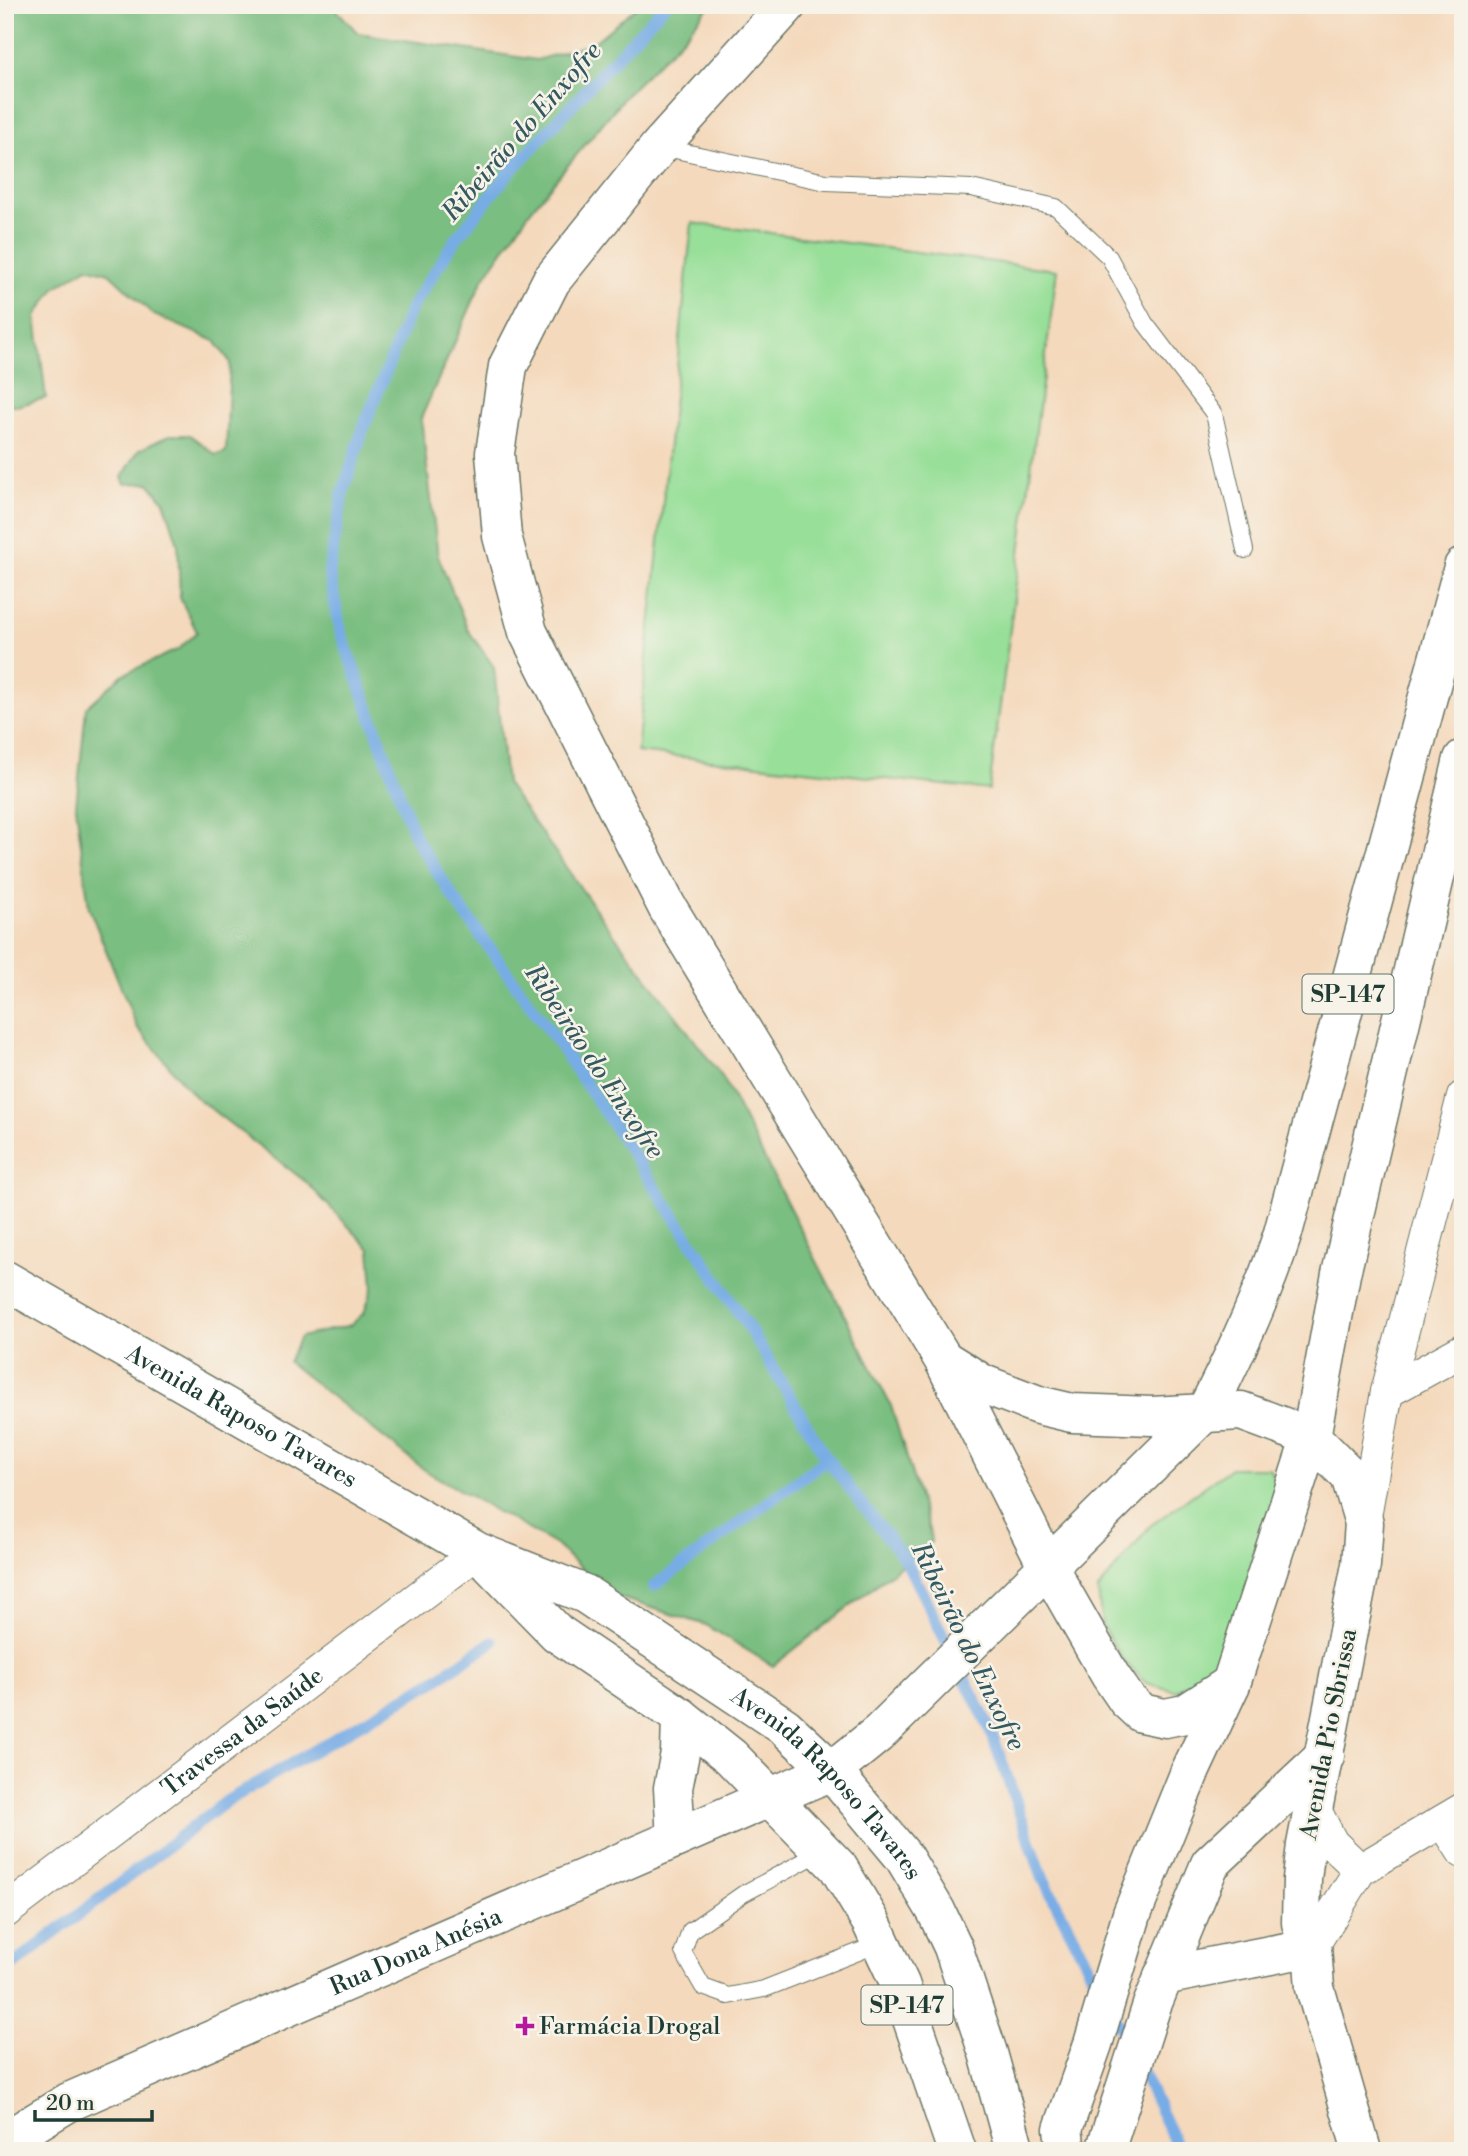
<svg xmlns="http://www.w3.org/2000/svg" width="1468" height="2156" font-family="'Libre Bodoni',serif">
	<rect width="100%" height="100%" fill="#f7f3e8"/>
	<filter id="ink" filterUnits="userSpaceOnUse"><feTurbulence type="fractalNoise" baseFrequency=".0143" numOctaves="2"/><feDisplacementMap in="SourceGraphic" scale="14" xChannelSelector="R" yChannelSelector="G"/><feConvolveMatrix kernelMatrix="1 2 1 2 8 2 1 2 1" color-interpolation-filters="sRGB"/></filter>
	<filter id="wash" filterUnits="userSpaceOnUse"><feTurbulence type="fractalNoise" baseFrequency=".00686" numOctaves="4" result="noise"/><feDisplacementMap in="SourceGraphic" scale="28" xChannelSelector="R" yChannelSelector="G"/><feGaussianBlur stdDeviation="1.57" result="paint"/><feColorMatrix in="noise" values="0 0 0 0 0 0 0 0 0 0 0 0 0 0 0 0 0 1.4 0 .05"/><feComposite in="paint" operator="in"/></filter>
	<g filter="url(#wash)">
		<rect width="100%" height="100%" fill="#f4d9bc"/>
		<g fill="#98df99" stroke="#5c8e66" stroke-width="2">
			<polygon points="692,223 1057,270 989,790 637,752"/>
			<polygon points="1231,1468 1269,1468 1281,1493 1242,1612 1215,1670 1175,1691 1146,1683 1123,1660 1102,1626 1098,1590 1150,1526"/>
		</g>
		<polygon fill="#7abe81" stroke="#4c7e5a" stroke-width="2" points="5,5 332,5 358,33 537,60 593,43 639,5 710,5 683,38 626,95 531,210 483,279 421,418 438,556 468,630 494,667 506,783 607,925 723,1078 891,1406 930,1533 931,1542 773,1666 706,1625 608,1594 556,1545 426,1471 288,1362 300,1337 351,1325 364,1313 373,1287 370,1249 306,1182 193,1095 137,1027 89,908 76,806 86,708 122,675 179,649 197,632 180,598 178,544 164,501 149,483 125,484 122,477 139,450 170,435 190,435 216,455 226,452 230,362 215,341 154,315 109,273 87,267 55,288 36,316 46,398 17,406 5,403"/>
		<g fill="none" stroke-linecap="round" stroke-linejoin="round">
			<g stroke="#77ace5" stroke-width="12">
				<polyline points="665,5 508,174 456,239 411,308 363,429 343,492 329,572 341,633 415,837 453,897 565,1053 749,1328 827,1459 906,1561 990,1729 1043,1878 1100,1989"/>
				<polyline points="654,1586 827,1459"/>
				<polyline points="5,1971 227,1801 434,1681 492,1642"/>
				<polyline points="1112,2011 1130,2048"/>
				<polyline points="1140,2068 1179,2151"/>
			</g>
		</g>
	</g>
	<g filter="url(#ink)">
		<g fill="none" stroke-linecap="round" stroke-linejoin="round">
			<g stroke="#6a7464" stroke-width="18">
				<g id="lane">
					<polyline points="661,147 826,182 971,188 1056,207 1109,257 1145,323 1214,414 1245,550"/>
					<polyline points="823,1851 743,1894 690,1931 683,1952 703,1987 728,1996 764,1989 881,1943"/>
				</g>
			</g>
			<g stroke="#6a7464" stroke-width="34">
				<g id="street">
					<polyline points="1387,1392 1463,1097"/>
					<polyline points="1364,1522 1387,1392 1463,1350"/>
					<polyline points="1314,1808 1332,1843 1360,1870"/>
					<polyline points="1443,1821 1463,1852"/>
					<path id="s1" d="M5 1912 478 1552"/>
					<polyline points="1312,1947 1360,1870 1463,1809"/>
				</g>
			</g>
			<g stroke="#6a7464" stroke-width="41">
				<g id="secondary">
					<polyline points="787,5 659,147 551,281 508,366 495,453 502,536 528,632 667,907 943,1359 1047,1565"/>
					<polyline points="943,1359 983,1384 1038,1405 1072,1413 1152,1416 1241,1411 1311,1437 1350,1476 1364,1523 1361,1565 1306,1845 1302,1879 1301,1923 1312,1947 1315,1988 1362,2151"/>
					<path id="s2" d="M5 2141 69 2102 771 1797"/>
				</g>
			</g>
			<g stroke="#6a7464" stroke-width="41">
				<g id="primary">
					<path id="s3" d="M5 1280 478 1552 585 1594 785 1727 832 1771 903 1856 936 1911 953 1947 988 2053 1015 2151"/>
					<polyline points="487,1561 557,1633 681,1717 731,1757 838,1867 871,1922 900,1984 957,2151"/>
					<polyline points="1047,1565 1110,1675 1127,1700 1141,1713 1165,1718 1185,1714 1231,1684"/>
					<path d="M771 1797 832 1771 879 1733 1206 1411C1236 1353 1263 1295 1283 1233L1463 567"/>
					<polyline points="676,1838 673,1788 680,1753 681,1717"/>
					<polyline points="1163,1976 1312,1947"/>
					<polyline points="1066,2151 1063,2129 1093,2044 1132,1914 1189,1774 1231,1684 1311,1437 1341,1274 1463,759"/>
					<polyline points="1105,2151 1152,2005 1210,1864 1325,1756"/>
				</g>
			</g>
			<use href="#lane" stroke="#fff" stroke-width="16"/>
			<use href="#street" stroke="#fff" stroke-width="32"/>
			<use href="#secondary" stroke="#fff" stroke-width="38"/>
			<use href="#primary" stroke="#fff" stroke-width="38"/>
		</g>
	</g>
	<path fill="#b5179e" stroke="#f7f3e8" stroke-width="2.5" d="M521.5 2015.5h7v7h7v7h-7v7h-7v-7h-7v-7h7z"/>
	<g text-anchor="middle" stroke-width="5" stroke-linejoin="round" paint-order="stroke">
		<g fill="#f7f3e8" stroke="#60746a" stroke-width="2">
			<rect x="1302.5" y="974.5" width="91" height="39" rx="5"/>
			<rect x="861.5" y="1985.5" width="91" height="39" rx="5"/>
		</g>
		<g font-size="23" font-weight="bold" fill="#1f3d34">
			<text x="1348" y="1002">SP-147</text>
			<text x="907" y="2013">SP-147</text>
		</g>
		<g font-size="24" fill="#1f3d34" stroke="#f7f3e8">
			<text dy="8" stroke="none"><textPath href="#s3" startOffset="273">Avenida Raposo Tavares</textPath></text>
			<text dy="8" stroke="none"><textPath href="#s1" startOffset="298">Travessa da Saúde</textPath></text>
			<text transform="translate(1328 1734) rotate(-79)" y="8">Avenida Pio Sbrissa</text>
			<text dy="8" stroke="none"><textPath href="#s3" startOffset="970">Avenida Raposo Tavares</textPath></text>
			<text dy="8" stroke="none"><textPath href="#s2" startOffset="453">Rua Dona Anésia</textPath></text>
		</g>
		<g font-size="24" fill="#1f3d34" stroke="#f7f3e8" text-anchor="start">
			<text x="539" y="2034">Farmácia Drogal</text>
		</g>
		<g font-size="26" font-style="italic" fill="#355960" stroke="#f7f3e8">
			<text transform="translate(521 131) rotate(-49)" y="9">Ribeirão do Enxofre</text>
			<text transform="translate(595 1061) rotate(56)" y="9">Ribeirão do Enxofre</text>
			<text transform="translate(969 1646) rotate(64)" y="9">Ribeirão do Enxofre</text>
		</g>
	</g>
	<rect width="1468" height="2156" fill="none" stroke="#f7f3e8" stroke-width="28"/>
	<path d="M35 2110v10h117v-10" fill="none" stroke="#1f3d34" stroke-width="3.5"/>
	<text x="46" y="2110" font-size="21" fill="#1f3d34" stroke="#f7f3e8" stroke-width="5" paint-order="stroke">20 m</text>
</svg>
